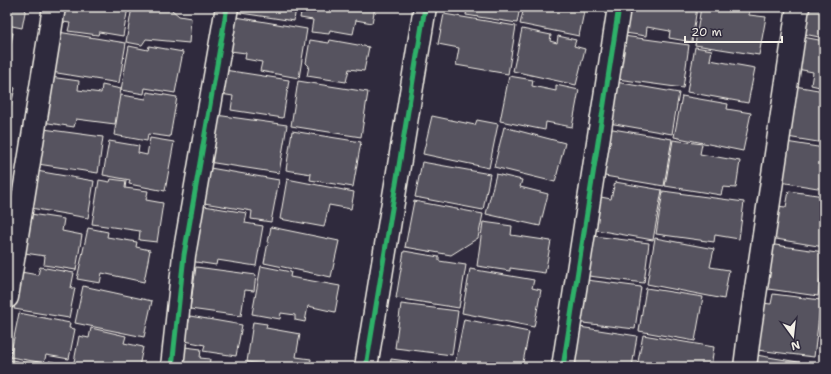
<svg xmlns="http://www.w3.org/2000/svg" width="831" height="374" font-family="'Shantell Sans',sans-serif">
	<rect width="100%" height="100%" fill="#2f2a3d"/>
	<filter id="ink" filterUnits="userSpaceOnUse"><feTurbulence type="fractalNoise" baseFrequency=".025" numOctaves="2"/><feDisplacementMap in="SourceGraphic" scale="8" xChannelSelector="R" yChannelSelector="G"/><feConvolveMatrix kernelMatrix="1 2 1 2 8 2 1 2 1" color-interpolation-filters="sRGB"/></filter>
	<g filter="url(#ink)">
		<g fill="#56525f" stroke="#f4f1e8">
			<polygon points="7,7 26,7 22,28 7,25"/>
			<polygon points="58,7 128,7 123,36 99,32 98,35 68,31 70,23 56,21"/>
			<polygon points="132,7 173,7 172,10 179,16 191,18 189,43 146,39 142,45 126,42"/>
			<polygon points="235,7 296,7 294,21 234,12"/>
			<polygon points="302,7 375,7 372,23 356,20 353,34 330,30 329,34 311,32 313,20 300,18"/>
			<polygon points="467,7 520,7 517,23 466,15"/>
			<polygon points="524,7 585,7 579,36 520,24"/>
			<polygon points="622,7 697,7 692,42 669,38 670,31 647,27 646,36 625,33"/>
			<polygon points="701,7 750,7 749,15 766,17 759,55 695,45"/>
			<polygon points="804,7 824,7 824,38 799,33"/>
			<polygon points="444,14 516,26 508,74 456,65 459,48 438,44"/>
			<polygon points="236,17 307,29 299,78 260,71 262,62 245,59 246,53 230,51"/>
			<polygon points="522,29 551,35 550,41 557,43 558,36 576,40 574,46 585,49 576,85 513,71"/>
			<polygon points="52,31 126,43 119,83 45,71"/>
			<polygon points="7,32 13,33 7,61"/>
			<polygon points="616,35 689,45 683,88 610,78"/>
			<polygon points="798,36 824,41 824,88 811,85 813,72 792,68"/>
			<polygon points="310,40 329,43 330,40 369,47 364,71 349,69 346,82 307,76 309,66 306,63"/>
			<polygon points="129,46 148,50 149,46 183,52 175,93 145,88 144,94 121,90"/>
			<polygon points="695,47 712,50 710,60 755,68 748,103 687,92"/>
			<polygon points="218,69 289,80 283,118 231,110 233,96 215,93"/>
			<polygon points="43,76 79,81 78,90 101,93 102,85 121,89 115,124 76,119 74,127 36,121"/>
			<polygon points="509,76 533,80 532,86 556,91 556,85 579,90 572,127 546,122 545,130 500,121"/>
			<polygon points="298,81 368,92 361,137 291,126"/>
			<polygon points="610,81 679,93 672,134 603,122"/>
			<polygon points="789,85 824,91 824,143 781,136"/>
			<polygon points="7,86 15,88 8,118 7,117"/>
			<polygon points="147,92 177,97 170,137 148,134 147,141 114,135 121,95 146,99"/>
			<polygon points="682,96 728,104 727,109 751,113 743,151 674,137"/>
			<polygon points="216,115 287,125 279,173 208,162"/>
			<polygon points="432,116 475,125 477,120 498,124 489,168 423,154"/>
			<polygon points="504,127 565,143 555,182 494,167"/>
			<polygon points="601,127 672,139 664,186 593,174"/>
			<polygon points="36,128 103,137 98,173 31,163"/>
			<polygon points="292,131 361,142 353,187 310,180 311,174 286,170"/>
			<polygon points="150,138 174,142 165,191 129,184 130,180 103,175 109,141 139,146 138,153 147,155"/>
			<polygon points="673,140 702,144 700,154 740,161 736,188 723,187 721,195 665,186"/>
			<polygon points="786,142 824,148 824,189 780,182"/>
			<polygon points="422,162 490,174 483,210 415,197"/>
			<polygon points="210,168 279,180 271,222 251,219 252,211 204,203"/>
			<polygon points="31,170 94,181 88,218 25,207"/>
			<polygon points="496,174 522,180 520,187 548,194 540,226 486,214"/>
			<polygon points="111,179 126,181 125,188 148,191 146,200 163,203 157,242 139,240 140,231 92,224 99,180 110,182"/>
			<polygon points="287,179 354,192 351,209 329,205 324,227 280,219"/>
			<polygon points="615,182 662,190 653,240 585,228 591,195 611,199"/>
			<polygon points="663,191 744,202 739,239 715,235 714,242 656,234"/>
			<polygon points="789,191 824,196 824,247 770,238 775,206 786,207"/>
			<polygon points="414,201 483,214 478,238 451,255 405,247"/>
			<polygon points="198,205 247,213 245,223 263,226 256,266 217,260 216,265 189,261"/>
			<polygon points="24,213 64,219 62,231 82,235 76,270 44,265 45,256 18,252"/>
			<polygon points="483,222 512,226 511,235 551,241 545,273 510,268 510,271 477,266"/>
			<polygon points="271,227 339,241 331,277 264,263"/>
			<polygon points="88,228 108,232 107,237 137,242 136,247 150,250 144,282 102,273 100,283 77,279"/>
			<polygon points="586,235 649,243 644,283 581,275"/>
			<polygon points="655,238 714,249 710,267 729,270 724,299 647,284"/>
			<polygon points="768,244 824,252 818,296 761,288"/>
			<polygon points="404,251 439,257 439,261 466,265 459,308 396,298"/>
			<polygon points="261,266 291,272 290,277 340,286 335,312 308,306 305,322 295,320 295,315 281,313 280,319 252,314"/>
			<polygon points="40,267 74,273 71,288 75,288 69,318 14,309 21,272 38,275"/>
			<polygon points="196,267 256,275 254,291 245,290 241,316 190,309"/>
			<polygon points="470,269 534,280 532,288 541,290 534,327 462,313"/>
			<polygon points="579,279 641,287 635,329 574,322"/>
			<polygon points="83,286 152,301 144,337 75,323"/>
			<polygon points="646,288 703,297 695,341 639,331"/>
			<polygon points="773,294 821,300 814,357 749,349 754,302 771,304"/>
			<polygon points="401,304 458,311 452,355 395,348"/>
			<polygon points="19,313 70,323 69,328 75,329 69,359 46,355 44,363 10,357"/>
			<polygon points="190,316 242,325 236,356 203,351 205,345 185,341"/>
			<polygon points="464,319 529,332 522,367 471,367 455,364"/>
			<polygon points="253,322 267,324 266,328 300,334 296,357 311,359 310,367 261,367 262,364 247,362"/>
			<polygon points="573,326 637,336 632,367 575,367 566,365"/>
			<polygon points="91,328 126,336 124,343 143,347 139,367 73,367 79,336 89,338"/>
			<polygon points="643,335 714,347 711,367 637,367"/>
			<polygon points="185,347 201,349 200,358 210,359 209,367 182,367"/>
			<polygon points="750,354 804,363 803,367 748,367"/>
			<polygon points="391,359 452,367 390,367"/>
			<polygon points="12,360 46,367 11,367"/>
			<polygon points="49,361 69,365 68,367 48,367"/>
		</g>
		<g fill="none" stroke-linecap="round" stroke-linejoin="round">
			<g stroke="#f4f1e8" stroke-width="25">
				<g id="minor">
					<polyline points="7,297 54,7"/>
					<polyline points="172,367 184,255 227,7"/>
					<polyline points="366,367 425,7"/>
					<polyline points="563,367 619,7"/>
					<polyline points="745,367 749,335 798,7"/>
				</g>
			</g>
			<use href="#minor" stroke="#2f2a3d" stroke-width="22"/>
			<g stroke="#2f2a3d" stroke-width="8">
				<g id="cycleway">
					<polyline points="172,367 184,255 227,7"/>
					<polyline points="366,367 425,7"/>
					<polyline points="563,367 619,7"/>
				</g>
			</g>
			<use href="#cycleway" stroke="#2db169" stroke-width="5"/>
		</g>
	</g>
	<rect width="831" height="374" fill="none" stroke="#2f2a3d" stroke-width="24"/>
	<rect x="12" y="12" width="807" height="350" fill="none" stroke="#f4f1e8" stroke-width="1.5" filter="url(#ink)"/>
	<g transform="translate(793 336) rotate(165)" stroke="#2f2a3d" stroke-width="3" paint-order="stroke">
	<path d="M0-3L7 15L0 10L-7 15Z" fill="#f4f1e8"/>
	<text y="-6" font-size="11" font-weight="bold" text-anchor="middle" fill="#f4f1e8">N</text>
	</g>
	<path d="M685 36v6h97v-6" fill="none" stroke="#f4f1e8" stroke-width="2"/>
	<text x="691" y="36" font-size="12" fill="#f4f1e8" stroke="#2f2a3d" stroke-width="3" paint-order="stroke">20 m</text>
</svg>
